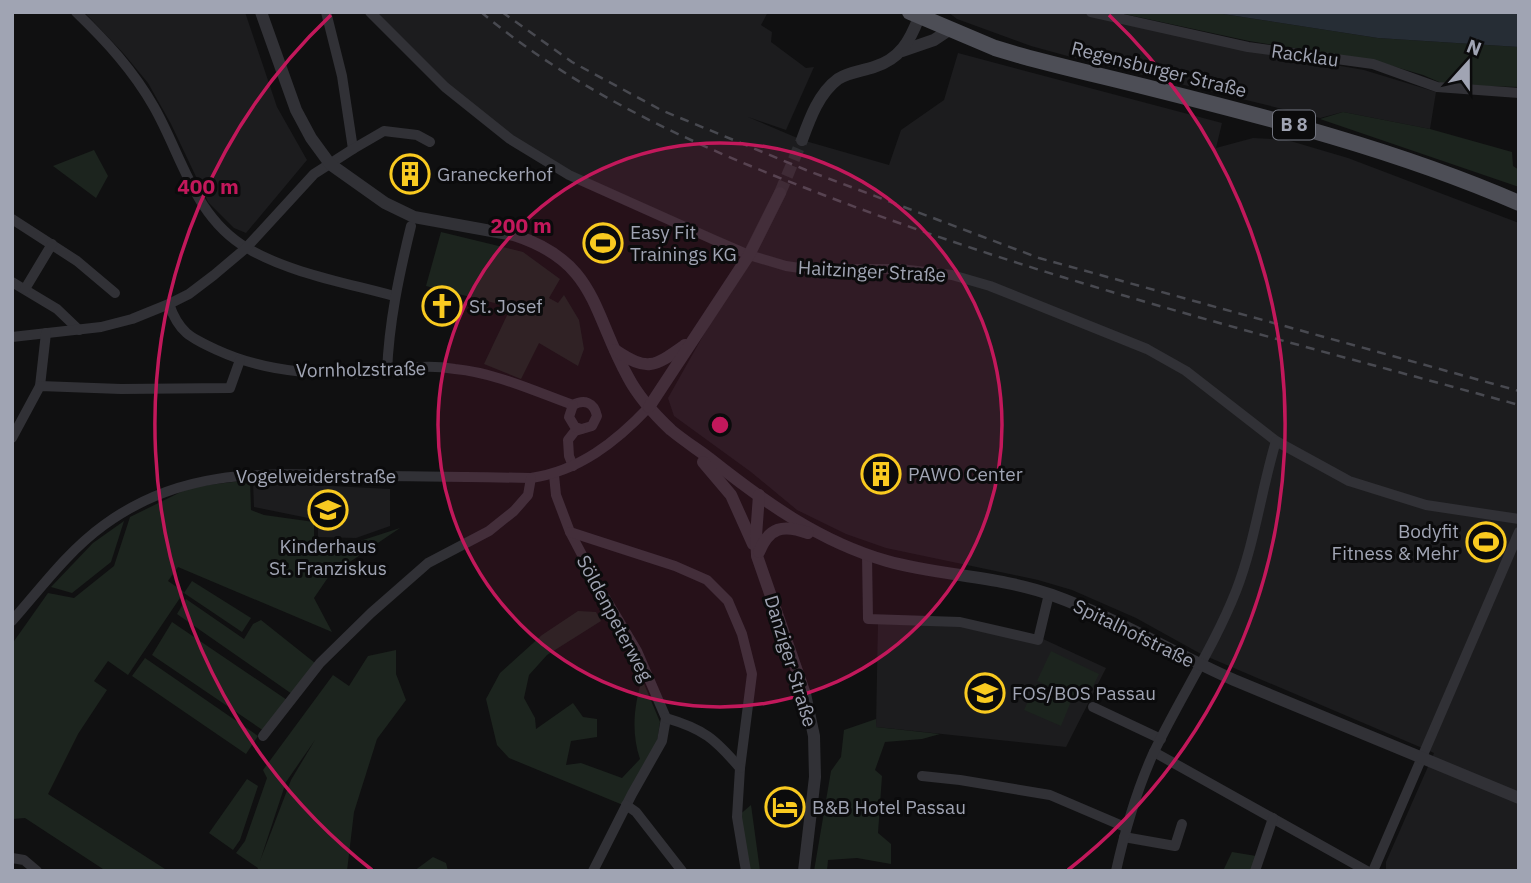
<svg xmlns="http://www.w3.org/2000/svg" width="1531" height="883" font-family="'IBM Plex Sans',sans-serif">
	<rect width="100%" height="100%" fill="#101011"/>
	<g fill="#1c1c1e">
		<polygon points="84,12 245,12 277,107 307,160 246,233 234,228 208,202 171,124 148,83 124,54"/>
		<polygon points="371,12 768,12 761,25 772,32 771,42 806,68 814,67 786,130 748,117 802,140 889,165 901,130 944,100 958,53 1222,123 1216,148 1253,138 1287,140 1348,158 1519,223 1519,871 1386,871 1386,862 1434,753 1201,654 1136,618 1072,590 1038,580 886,548 846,534 797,510 751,472 674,416 668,398 749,254 552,166 456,97"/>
		<polygon points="948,12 1081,12 1225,46 1364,70 1436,92 1430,129 1343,112 1320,118 1093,63 1031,46 957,19"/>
		<polygon points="253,482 390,489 390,526 356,538 318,537 318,520 254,507"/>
		<polygon points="878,622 945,624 1043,639 1106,668 1066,747 876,727"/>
	</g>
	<g fill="#1c241e" fill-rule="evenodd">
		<polygon points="1115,12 1210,12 1378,38 1519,47 1519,87 1446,85 1423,75 1375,61 1249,41"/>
		<polygon points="1343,112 1430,129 1512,152 1513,166 1519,170 1519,187 1320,119"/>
		<polygon points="94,150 108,176 96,198 53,166"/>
		<polygon points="441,232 523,252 560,279 549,298 558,303 564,295 579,320 584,349 578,366 539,343 521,379 484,364 511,307 426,286"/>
		<polygon points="250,480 251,510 264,515 314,522 314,541 357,542 400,528 329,576 314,598 332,632 178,567 168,581 184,592 128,675 108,661 94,681 107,690 78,734 48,794 165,869 106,871 25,818 12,819 12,644 48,593 74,598 114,566 130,517 191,487"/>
		<polygon points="124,521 111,562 72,593 51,587 93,543"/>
		<polygon points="192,581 251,618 242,632 184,593"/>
		<polygon points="186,599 244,639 253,624 261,620 315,663 292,694 177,614"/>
		<path d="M578 611 596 612 601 621 547 655 529 675 524 698 535 718 536 729 573 703 583 717 597 719V737L571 741 566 765 581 763 622 778 640 759C631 732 634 706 642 679L660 722 657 742 623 805 509 758 497 745 486 699 500 673 542 635Z"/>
		<polygon points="172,622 287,700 264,731 152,655"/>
		<path d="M396 650V674L406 700 377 739 354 812 347 871H257L258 868 236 853 245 841 267 778 263 770 333 675 349 686 368 656ZM315 740 291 780 260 861 286 782Z"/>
		<polygon points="1051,651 1099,674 1085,703 1037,681"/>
		<polygon points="145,658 258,736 246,754 132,676"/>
		<polygon points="1036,684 1072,699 1061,726 1024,710"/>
		<polygon points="876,719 876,727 940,734 922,739 885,742 875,770 882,776 878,833 891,844 891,864 857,858 828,860 827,871 814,871 831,771 841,757 844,730"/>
		<polygon points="247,779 258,786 240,840 233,850 209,833"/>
		<polygon points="751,805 760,871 746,871 737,817"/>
		<polygon points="1232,852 1256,856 1253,871 1223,871"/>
		<polygon points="433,857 446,863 448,871 414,871"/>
	</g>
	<polygon fill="#262d35" points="1210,12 1519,12 1519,47 1378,38"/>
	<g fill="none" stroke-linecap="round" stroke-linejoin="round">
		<polyline stroke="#2d2e31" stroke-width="12" stroke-dasharray="12 6" stroke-linecap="butt" points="780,193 802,140"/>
		<g stroke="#313136" stroke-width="10">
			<path d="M76 12C106 41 133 70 154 107 182 156 194 217 247 248 289 273 347 283 394 296"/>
			<polyline points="326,12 342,76 353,149"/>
			<polyline points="370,12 445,87 510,139 569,175 712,239 749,255 786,266 807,269 900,269 952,275 990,286 1147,349 1186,371 1276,441 1349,481 1426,505 1519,519"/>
			<polyline points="1091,12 1248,47 1373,64 1437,87 1519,93"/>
			<polyline points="12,219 77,261 115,293"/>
			<polyline points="12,282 57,309 79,330"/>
			<polyline points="25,289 52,244"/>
			<path d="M169 304C179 333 191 338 217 350 269 374 329 376 386 372 395 372 403 369 412 368 426 366 442 367 455 369 496 373 534 391 573 405 584 399 594 402 597 416L592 426 575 431 568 440 569 456 573 466"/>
			<polyline points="12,337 101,327 132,319 169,304 189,294 214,275 246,248 314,174 353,149 384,131 417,135 430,142"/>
			<path d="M387 372C389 322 399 275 411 226"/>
			<polyline points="40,386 46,333"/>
			<polyline points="573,405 569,417 575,427 581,429"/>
			<polyline points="12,438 40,386 121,389 230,388 240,360"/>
			<polyline points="554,475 556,495 570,532 600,589 637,651 666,718 662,741 632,794 593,871"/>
			<polyline points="570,532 675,566 707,580 728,601 742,634 752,674 740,768 737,817 746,871"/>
			<polyline points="867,555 868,619 960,622 1038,640 1049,594"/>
			<path d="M12 621C41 588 68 551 104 525 186 465 270 474 365 476 420 476 476 477 531 478 579 471 616 442 649 407"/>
			<polyline points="1093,707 1161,739"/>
			<path d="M666 718C704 729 715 739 740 768"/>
			<polyline points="263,736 320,663 371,613 428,563 489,531 514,511 528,495 531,478"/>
			<polyline points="1154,752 1367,871"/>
			<polyline points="922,776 960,780 1050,795 1125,827"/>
			<polyline points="626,805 636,812 682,871"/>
			<polyline points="1124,837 1175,846 1182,824"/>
			<polyline points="12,858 24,860 37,871"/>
			<path d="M1116 871C1125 830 1136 792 1153 754 1179 699 1214 647 1236 591 1255 542 1261 491 1276 441"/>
			<polyline points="1255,871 1273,818"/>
			<polyline points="1373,871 1519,532"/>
		</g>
		<g stroke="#313136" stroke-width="12">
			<path d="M261 12 296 110 311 138 330 164 385 203 414 217 514 235C597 262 592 312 628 377 638 396 655 415 671 430 683 440 697 449 709 458 763 501 820 542 887 561 941 576 999 576 1052 595 1116 618 1173 653 1234 680L1519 798"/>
			<polyline points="902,51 934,40 949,30"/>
			<path d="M802 140C810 118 819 93 838 79 849 72 862 71 874 67 900 59 910 41 919 17"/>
			<path d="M615 350C648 372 654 367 685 345"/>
			<polyline points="649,407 749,255 780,193"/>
			<polyline points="703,462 731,495 753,544"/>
			<polyline points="759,495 756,536 757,556 805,694 814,736 815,777 804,871"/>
			<path d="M759 552C769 527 783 524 808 533"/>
		</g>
		<path stroke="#4d4e56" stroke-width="16" d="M910 12 995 48 1022 56C1062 67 1102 76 1142 86 1270 118 1397 150 1519 203"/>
		<g stroke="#484950" stroke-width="2.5" stroke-dasharray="9 7" stroke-linecap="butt">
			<path d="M481 12C580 95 701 148 821 194 1048 282 1284 340 1519 405"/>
			<polyline points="502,12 572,62 661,110 806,170 1039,258 1519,391"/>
		</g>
	</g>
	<circle cx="720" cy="425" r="282" fill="#c2185b" fill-opacity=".12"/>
	<g fill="none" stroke="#c2185b" stroke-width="3.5">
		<circle cx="720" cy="425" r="282"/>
		<path d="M372 870A565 565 0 0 1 331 15M1109 15A565 565 0 0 1 1068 870"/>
	</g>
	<defs>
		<g id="building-ring" transform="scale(2.0125)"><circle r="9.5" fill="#0b0b0c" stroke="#f9ca20" stroke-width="1.5"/><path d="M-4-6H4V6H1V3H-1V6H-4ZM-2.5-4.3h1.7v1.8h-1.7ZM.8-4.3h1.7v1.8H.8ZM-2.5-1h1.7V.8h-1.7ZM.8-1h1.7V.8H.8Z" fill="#f9ca20"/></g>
		<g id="stadium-ring" transform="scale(2.0125)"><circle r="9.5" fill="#0b0b0c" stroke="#f9ca20" stroke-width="1.5"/><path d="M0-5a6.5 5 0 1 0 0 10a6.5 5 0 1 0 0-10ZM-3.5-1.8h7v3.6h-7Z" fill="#f9ca20"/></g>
		<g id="church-ring" transform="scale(2.0125)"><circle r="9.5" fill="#0b0b0c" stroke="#f9ca20" stroke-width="1.5"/><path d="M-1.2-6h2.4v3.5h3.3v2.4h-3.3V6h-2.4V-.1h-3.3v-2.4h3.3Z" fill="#f9ca20"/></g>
		<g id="school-ring" transform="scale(2.0125)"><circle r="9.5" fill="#0b0b0c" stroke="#f9ca20" stroke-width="1.5"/><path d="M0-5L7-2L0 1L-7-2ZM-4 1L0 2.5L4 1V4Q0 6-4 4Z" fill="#f9ca20"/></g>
		<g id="hotel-ring" transform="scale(2.0125)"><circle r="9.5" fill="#0b0b0c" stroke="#f9ca20" stroke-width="1.5"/><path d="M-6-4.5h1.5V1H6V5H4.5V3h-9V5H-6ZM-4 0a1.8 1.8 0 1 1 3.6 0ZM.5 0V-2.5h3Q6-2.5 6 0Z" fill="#f9ca20"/></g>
	</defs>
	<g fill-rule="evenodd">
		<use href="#building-ring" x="410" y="174"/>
		<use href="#stadium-ring" x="603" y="243"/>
		<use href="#church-ring" x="442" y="306"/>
		<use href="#building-ring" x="881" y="474"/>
		<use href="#school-ring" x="328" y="510"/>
		<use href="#stadium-ring" x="1486" y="542"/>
		<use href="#school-ring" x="985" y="693"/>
		<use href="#hotel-ring" x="785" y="807"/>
	</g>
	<g text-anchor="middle" stroke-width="6" stroke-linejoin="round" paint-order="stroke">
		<rect fill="#0b0b0c" stroke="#737681" stroke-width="2" x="1273" y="110.5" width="42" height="29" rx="5"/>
		<g font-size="18" font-weight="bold" fill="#a0a4b3">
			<text x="1294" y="131">B 8</text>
		</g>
		<g font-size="19" fill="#a0a4b3" stroke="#0b0b0c">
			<text transform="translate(1305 55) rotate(8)" y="7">Racklau</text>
			<text transform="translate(1159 69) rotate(14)" y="7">Regensburger Straße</text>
			<text transform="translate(872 271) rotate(3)" y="7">Haitzinger Straße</text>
			<text transform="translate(361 369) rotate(-1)" y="7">Vornholzstraße</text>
			<text x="316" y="483">Vogelweiderstraße</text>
			<text transform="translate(615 618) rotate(62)" y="7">Söldenpeterweg</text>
			<text transform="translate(1134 633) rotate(26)" y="7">Spitalhofstraße</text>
			<text transform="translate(791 661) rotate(73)" y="7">Danziger Straße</text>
		</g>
		<g font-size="19" fill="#a0a4b3" stroke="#0b0b0c" text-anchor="start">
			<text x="437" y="181">Graneckerhof</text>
			<text x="630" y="239">Easy Fit<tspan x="630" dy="22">Trainings KG</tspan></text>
			<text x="469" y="313">St. Josef</text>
			<text x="908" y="481">PAWO Center</text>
			<text x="1459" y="538" text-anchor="end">Bodyfit<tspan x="1459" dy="22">Fitness &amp; Mehr</tspan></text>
			<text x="328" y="553" text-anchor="middle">Kinderhaus<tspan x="328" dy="22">St. Franziskus</tspan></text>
			<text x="1012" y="700">FOS/BOS Passau</text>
			<text x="812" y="814">B&amp;B Hotel Passau</text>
		</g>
	</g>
	<circle cx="720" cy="425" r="10" fill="#c2185b" stroke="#0b0b0c" stroke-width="3.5"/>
	<g font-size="21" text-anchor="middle" font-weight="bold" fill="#c2185b" stroke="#0b0b0c" stroke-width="6" stroke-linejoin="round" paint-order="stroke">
		<text x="208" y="194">400 m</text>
		<text x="521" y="233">200 m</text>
	</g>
	<rect width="1531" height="883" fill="none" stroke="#a0a4b3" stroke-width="28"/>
	<g transform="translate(1468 63) rotate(21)" stroke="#0b0b0c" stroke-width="5" paint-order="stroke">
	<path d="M0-5L12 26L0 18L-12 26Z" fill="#a0a4b3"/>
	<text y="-10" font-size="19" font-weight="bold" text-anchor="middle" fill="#a0a4b3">N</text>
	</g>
</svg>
